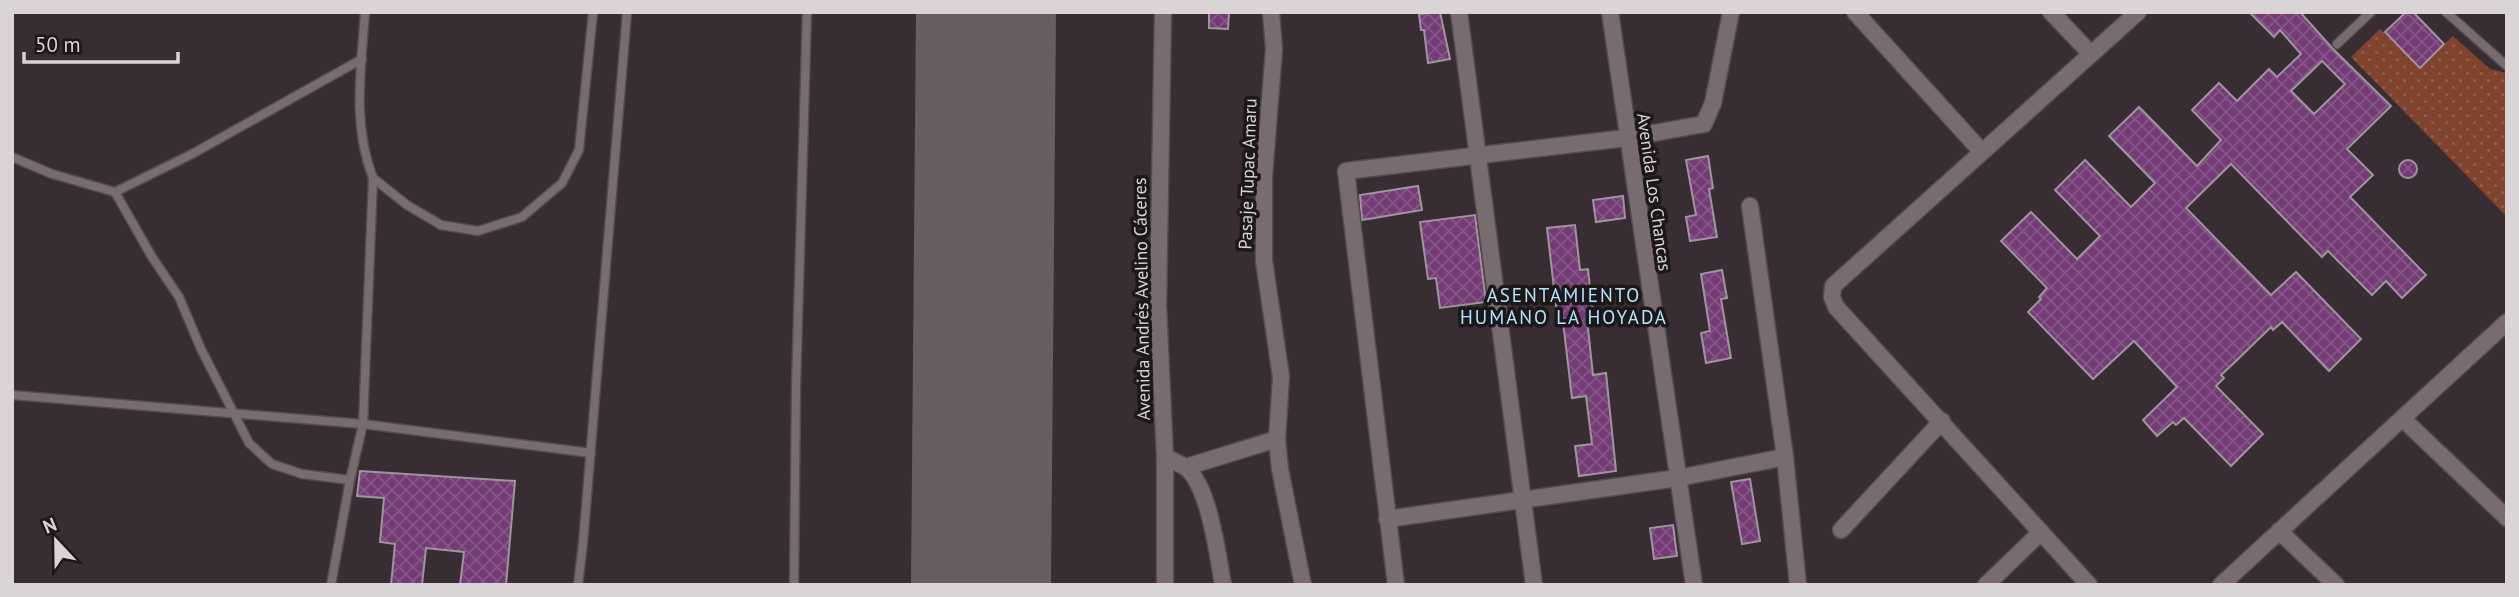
<svg xmlns="http://www.w3.org/2000/svg" width="2519" height="597" font-family="'PT Sans',sans-serif">
	<defs>
		<pattern id="grass-dots" width="8" height="8" patternUnits="userSpaceOnUse" patternTransform="scale(1.75)"><rect width="8" height="8" fill="#7f432e"/><path d="M2 2h.1M6 6h.1" fill="none" stroke="#915d4c" stroke-width="1.8" stroke-linecap="round"/></pattern>
		<pattern id="building-cross-hatch" width="8" height="8" patternUnits="userSpaceOnUse" patternTransform="scale(1.75)"><rect width="8" height="8" fill="#743b75"/><path d="M0 0l8 8M0 8l8-8" fill="none" stroke="#875688"/></pattern>
	</defs>
	<rect width="100%" height="100%" fill="#382d32"/>
	<polygon fill="url(#grass-dots)" points="2380,29 2420,67 2453,36 2490,69 2507,73 2507,217 2351,57"/>
	<g fill="none" stroke-linecap="round" stroke-linejoin="round">
		<polyline stroke="#685e62" stroke-width="140" points="981,585 986,12"/>
	</g>
	<g fill="url(#building-cross-hatch)" stroke="#9e959e" stroke-width="2" fill-rule="evenodd">
		<polygon points="1209,12 1229,12 1228,29 1209,28"/>
		<polygon points="1440,12 1450,59 1428,63 1424,30 1421,30 1419,14"/>
		<path d="M2249 12H2300L2333 49 2391 106 2347 149 2373 175 2350 197 2426 275 2402 298 2386 281 2372 295 2328 251 2322 257 2231 164 2186 208 2271 295 2296 272 2361 339 2329 371 2282 322 2273 330 2271 327 2236 361 2221 375 2224 378 2216 386 2263 434 2231 466 2184 418 2176 425 2173 422 2157 436 2143 420 2177 387 2134 341 2093 379 2028 312 2041 299 2039 297 2047 288 2001 241 2031 212 2077 259 2100 236 2055 190 2085 160 2131 207 2155 183 2109 136 2139 107 2197 166 2221 140 2192 110 2219 83 2237 101 2269 69 2277 77 2301 54 2280 30 2274 37ZM2322 61 2345 84 2314 114 2291 91Z"/>
		<polygon points="2406,12 2413,12 2444,44 2420,68 2385,32"/>
		<polygon points="1708,156 1713,188 1709,189 1717,237 1690,241 1686,217 1696,215 1686,160"/>
		<circle cx="2408" cy="169" r="9"/>
		<polygon points="1418,186 1422,210 1362,220 1360,195"/>
		<polygon points="1623,196 1625,218 1596,222 1593,200"/>
		<polygon points="1475,215 1486,302 1440,308 1436,278 1428,279 1420,222"/>
		<polygon points="1575,225 1580,270 1588,269 1593,318 1587,319 1593,375 1606,373 1616,471 1579,476 1575,446 1592,444 1586,396 1572,398 1563,322 1558,323 1547,228"/>
		<polygon points="1722,270 1727,298 1721,299 1731,358 1706,363 1701,333 1710,331 1701,274"/>
		<polygon points="360,471 515,481 506,585 460,585 464,552 426,548 422,585 391,585 395,544 380,542 384,498 357,496"/>
		<polygon points="1750,479 1760,541 1742,544 1731,482"/>
		<polygon points="1673,525 1677,556 1654,559 1650,528"/>
	</g>
	<g fill="none" stroke-linecap="round" stroke-linejoin="round">
		<g stroke="#534b4f" stroke-width="11">
			<g id="lane">
				<polyline points="2446,12 2507,66"/>
				<polyline points="2337,44 2371,12"/>
				<polyline points="12,157 52,174 115,192 152,257 179,297 201,349 249,443 272,464 302,474 350,480"/>
				<polyline points="373,178 407,205 441,225 478,231 522,217 562,183 579,150 593,12"/>
				<polyline points="115,192 192,154 362,59"/>
				<polyline points="12,395 363,424 591,453"/>
				<path d="M331 585 350 480 363 424 373 178C352 125 361 69 365 12"/>
				<polyline points="578,585 583,543 627,12"/>
				<polyline points="794,585 796,387 807,12"/>
			</g>
		</g>
		<g stroke="#534b4f" stroke-width="19">
			<g id="street">
				<polyline points="1163,12 1158,305 1165,457 1165,585"/>
				<polyline points="1271,12 1274,49 1264,176 1264,261 1281,377 1277,439 1280,469 1303,585"/>
				<polyline points="1459,12 1534,585"/>
				<polyline points="1610,12 1694,585"/>
				<polyline points="1855,12 1982,152"/>
				<polyline points="2051,12 2091,54"/>
				<polyline points="1750,206 1785,457 1798,585"/>
				<polyline points="2403,419 2507,518"/>
				<path d="M1165 457C1171 460 1179 463 1185 467 1209 484 1218 556 1223 585"/>
				<polyline points="1186,467 1277,439"/>
				<polyline points="1387,519 1678,478 1785,457"/>
				<polyline points="1841,530 1942,421"/>
				<polyline points="2279,531 2336,585"/>
				<polyline points="1396,585 1346,171 1626,138 1704,124 1713,103 1731,12"/>
				<polyline points="1986,585 2041,532"/>
				<polyline points="2089,585 1836,307 1832,297 1833,286 2138,12"/>
				<polyline points="2221,585 2507,322"/>
			</g>
		</g>
		<use href="#lane" stroke="#786c71" stroke-width="8"/>
		<use href="#street" stroke="#786c71" stroke-width="16"/>
	</g>
	<g text-anchor="middle" stroke-width="7" stroke-linejoin="round" paint-order="stroke">
		<g font-size="18" fill="#dad4d6" stroke="#1c1719">
			<text transform="translate(1248 174) rotate(-88)" y="6">Pasaje Tupac Amaru</text>
			<text transform="translate(1654 192) rotate(82)" y="6">Avenida Los Chancas</text>
			<text transform="translate(1142 299) rotate(-91)" y="6">Avenida Andrés Avelino Cáceres</text>
		</g>
		<g font-size="19" letter-spacing="2" fill="#b3e4fc" stroke="#1c1719">
			<text x="1564" y="302">ASENTAMIENTO<tspan x="1564" dy="22">HUMANO LA HOYADA</tspan></text>
		</g>
	</g>
	<rect width="2519" height="597" fill="none" stroke="#dad4d6" stroke-width="28"/>
	<g transform="translate(56 541) rotate(338)" stroke="#1c1719" stroke-width="5" paint-order="stroke">
	<path d="M0-5L12 26L0 18L-12 26Z" fill="#dad4d6"/>
	<text y="-10" font-size="19" font-weight="bold" text-anchor="middle" fill="#dad4d6">N</text>
	</g>
	<path d="M24 52v10h154v-10" fill="none" stroke="#dad4d6" stroke-width="3.5"/>
	<text x="35" y="52" font-size="21" fill="#dad4d6" stroke="#1c1719" stroke-width="5" paint-order="stroke">50 m</text>
</svg>
